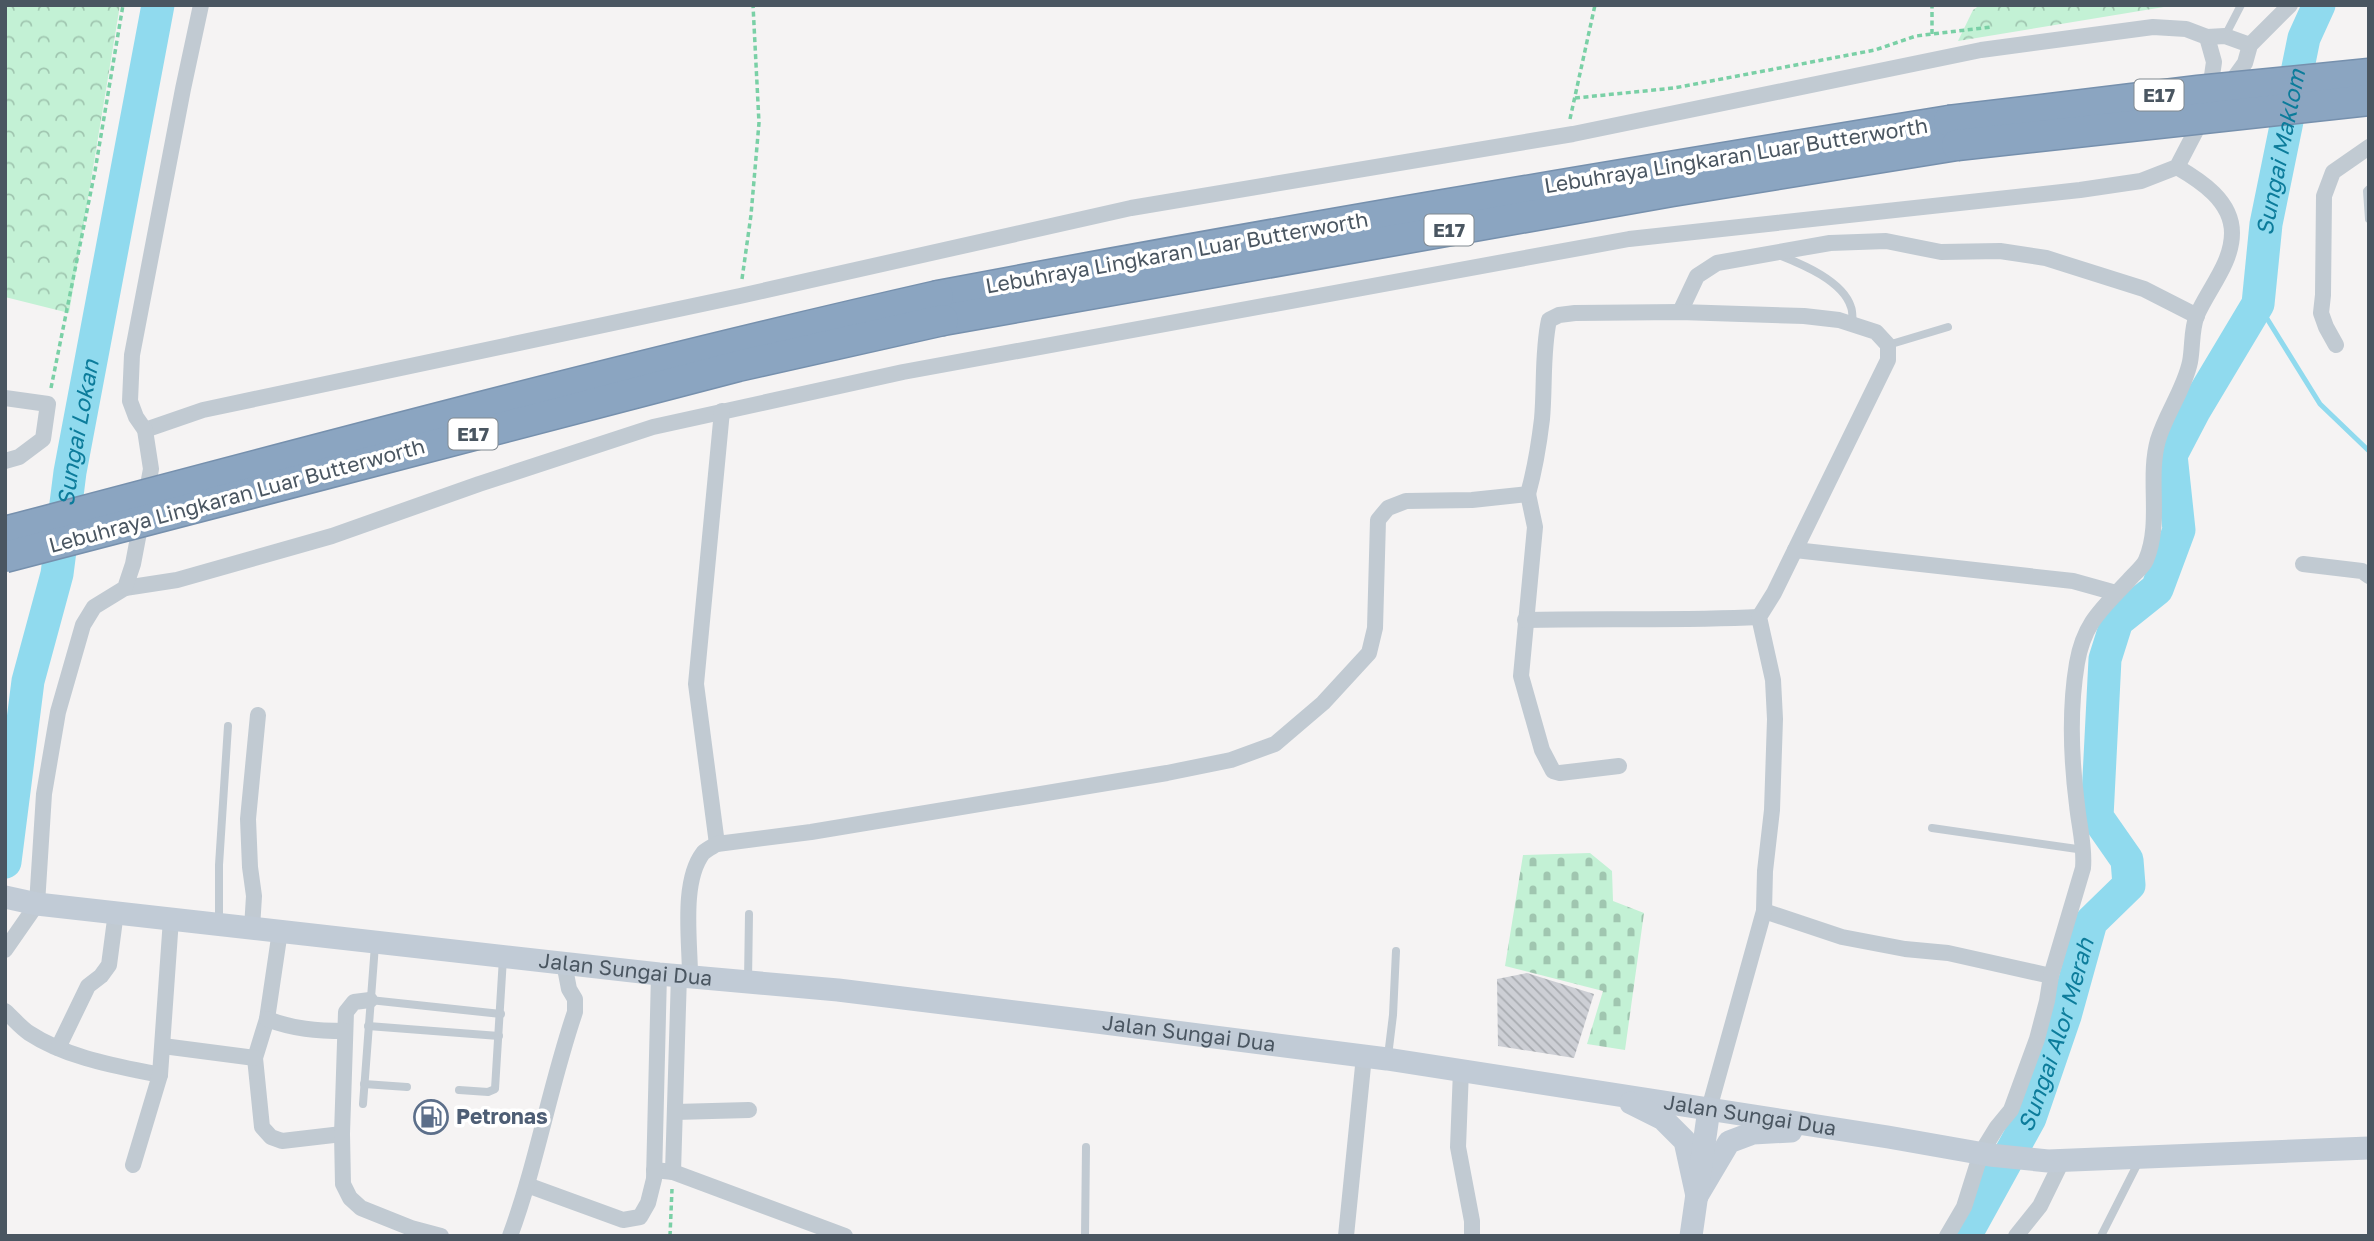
<svg xmlns="http://www.w3.org/2000/svg" width="2374" height="1241" font-family="'Golos Text',sans-serif">
	<defs>
		<pattern id="forest-crowns" width="20" height="18" patternUnits="userSpaceOnUse" patternTransform="scale(1.75)"><rect width="20" height="18" fill="#c3f1d5"/><path d="M2 6a3 3 0 1 1 6 0M12 15a3 3 0 1 1 6 0" fill="none" stroke="#a0c6b0"/></pattern>
		<pattern id="cemetery-stones" width="16" height="16" patternUnits="userSpaceOnUse" patternTransform="scale(1.75)"><rect width="16" height="16" fill="#c3f1d5"/><path d="M2 7V4a2 2 0 0 1 4 0v3zM10 15v-3a2 2 0 0 1 4 0v3z" fill="#a0c6b0"/></pattern>
		<pattern id="building-back-hatch" width="6" height="6" patternUnits="userSpaceOnUse" patternTransform="scale(1.75)"><rect width="6" height="6" fill="#cdcfd5"/><path d="M-1 5l2 2M0 0l6 6M5-1l2 2" fill="none" stroke="#a8abb0"/></pattern>
	</defs>
	<rect width="100%" height="100%" fill="#f5f3f3"/>
	<g fill="url(#forest-crowns)">
		<polygon points="5,5 120,5 69,313 5,297"/>
		<polygon points="1980,5 2176,5 1958,41 1973,10"/>
	</g>
	<polygon fill="url(#cemetery-stones)" points="1590,853 1612,871 1613,901 1644,913 1625,1050 1587,1044 1603,991 1505,966 1523,855"/>
	<g fill="none" stroke-linecap="round" stroke-linejoin="round">
		<polyline stroke="#90daee" stroke-width="5" points="2258,304 2320,404 2369,451"/>
		<g stroke="#90daee" stroke-width="33">
			<path id="s1" d="M5 862 28 681 57 574 70 472 158 5"/>
			<path id="s2" d="M1965 1236 2030 1118 2065 1016 2091 922 2129 885 2127 860 2097 817 2105 659 2117 621 2157 589 2179 530 2171 455 2194 411 2258 304 2266 224 2304 38 2319 5"/>
		</g>
	</g>
	<polygon fill="url(#building-back-hatch)" points="1527,973 1594,994 1574,1058 1498,1046 1497,979"/>
	<g fill="none" stroke-linecap="round" stroke-linejoin="round">
		<g stroke="#7690ad" stroke-width="33">
			<g id="highway">
				<path d="M938 296C1274 232 1612 176 1949 121"/>
				<polyline points="943,320 1672,191 1957,145"/>
			</g>
		</g>
		<g stroke="#7ad0a6" stroke-width="3.5" stroke-dasharray="5 3.5" stroke-linecap="butt">
			<polyline points="1932,34 1932,5"/>
			<polyline points="1575,98 1674,88 1875,50 1916,36 1991,27"/>
			<polyline points="1570,119 1595,5"/>
			<polyline points="742,279 751,215 759,123 753,5"/>
			<polyline points="51,388 95,171 123,5"/>
			<polyline points="670,1236 672,1189"/>
		</g>
		<g stroke="#c1cad2" stroke-width="8">
			<polyline points="2225,36 2241,5"/>
			<polyline points="2369,189 2367,191 2369,219"/>
			<path d="M1779 255C1802 264 1843 281 1851 307 1853 312 1852 319 1853 324"/>
			<polyline points="1888,345 1948,327"/>
			<polyline points="1932,828 2084,850"/>
			<polyline points="219,921 219,865 228,726"/>
			<polyline points="748,981 749,914"/>
			<polyline points="370,1000 501,1014"/>
			<polyline points="368,1026 499,1036"/>
			<polyline points="1388,1056 1393,1015 1396,951"/>
			<polyline points="364,1084 407,1087"/>
			<polyline points="459,1090 488,1092 495,1089 503,958"/>
			<polyline points="363,1104 375,945"/>
			<polyline points="1085,1236 1086,1147"/>
			<polyline points="2101,1236 2139,1161"/>
		</g>
		<g stroke="#c1cad2" stroke-width="16">
			<polyline points="2207,37 2214,62 2209,96"/>
			<polyline points="2227,88 2245,63 2250,45 2290,5"/>
			<polyline points="1680,312 1697,276 1717,263 1830,243 1886,241 1941,252 2000,251 2046,258 2144,289 2197,316"/>
			<polyline points="2336,345 2326,327 2321,313 2323,295 2324,196 2333,172 2369,147"/>
			<polyline points="5,398 48,404 43,439 19,457 5,461"/>
			<polyline points="145,430 203,410 740,296 1131,208 1573,134 1981,50 2153,27 2186,29 2207,37 2225,36 2250,45"/>
			<polyline points="1528,494 1535,527 1521,676 1542,750 1553,771 1560,773 1619,766"/>
			<polyline points="1795,550 2073,581 2116,593"/>
			<polyline points="2303,564 2362,571 2369,576"/>
			<polyline points="125,588 177,580 332,536 479,484 653,427 903,372 1629,239 2080,190 2141,181 2177,167 2203,117"/>
			<path d="M1525 620C1603 618 1681 621 1759 617"/>
			<polyline points="717,844 696,684 722,411"/>
			<polyline points="1764,911 1842,937 1905,949 1948,953 2051,976"/>
			<polyline points="252,928 254,896 250,867 248,819 258,715"/>
			<polyline points="280,931 267,1019 255,1058 262,1127 271,1137 282,1141 342,1134"/>
			<polyline points="5,950 37,904 44,794 58,712 83,625 94,607 125,588 133,564 151,469 145,430 136,417 130,401 132,355 183,89 201,5"/>
			<path d="M690 976C690 941 681 882 703 853 707 849 712 847 717 844L811 832 1167 773 1231 760 1275 744 1323 703 1369 653 1375 628 1378 520 1388 508 1406 501 1472 500 1528 494C1535 469 1539 444 1542 419 1545 386 1542 352 1549 320L1559 315 1575 313 1680 312 1804 316 1839 320 1876 332 1888 345V360L1774 593 1759 617 1773 680 1775 719 1772 810 1765 871 1764 911 1709 1109"/>
			<polyline points="370,1000 354,1002 346,1012 342,1134 343,1184 350,1198 361,1208 411,1228 441,1236"/>
			<path d="M5 1011C13 1018 20 1027 29 1033 67 1058 116 1066 160 1075"/>
			<path d="M267 1019C293 1029 317 1031 345 1031"/>
			<polyline points="163,1046 255,1058"/>
			<polyline points="58,1048 88,986 101,976 109,965 116,912"/>
			<polyline points="1461,1070 1458,1147 1472,1221 1472,1236"/>
			<polyline points="675,1112 749,1110"/>
			<polyline points="133,1165 160,1075 171,919"/>
			<polyline points="654,1170 673,1172 845,1236"/>
			<polyline points="673,1172 679,975"/>
			<polyline points="527,1185 623,1220 640,1217 648,1203 654,1179 659,974"/>
			<path d="M510 1236C537 1163 550 1085 575 1012V999L569 989 564 963"/>
			<polyline points="1346,1236 1364,1056"/>
			<path d="M1947 1236 1964 1207 1981 1153 1997 1127 2011 1110 2037 1039 2047 1001 2051 976 2083 868C2085 846 2079 826 2077 805 2071 758 2069 710 2077 663 2084 622 2103 608 2129 580 2134 574 2143 567 2146 560 2162 522 2147 479 2158 440 2166 413 2184 390 2190 362 2193 346 2191 330 2197 315 2209 288 2232 263 2232 233 2232 201 2201 181 2177 167"/>
			<polyline points="2016,1236 2040,1206 2062,1161"/>
		</g>
		<g stroke="#c1cbd6" stroke-width="23">
			<path id="s3" d="M5 897 37 904 659 974 838 990 1105 1023 1387 1059 1888 1137 1990 1155 2048 1161 2369 1148"/>
			<polyline points="1631,1103 1663,1119 1685,1141 1697,1196"/>
			<polyline points="1697,1196 1729,1142 1753,1133 1791,1131"/>
			<polyline points="1691,1236 1709,1109"/>
		</g>
		<use href="#highway" stroke="#8ba5c1" stroke-width="30"/>
		<g stroke="#7690ad" stroke-width="33" stroke-linecap="butt">
			<g id="highway-bridge">
				<polyline points="1949,121 2198,91 2369,74"/>
				<polyline points="1957,145 2369,100"/>
				<path d="M5 532C315 450 625 367 938 296"/>
				<polyline points="5,557 738,366 943,320"/>
			</g>
		</g>
		<use href="#highway-bridge" stroke="#8ba5c1" stroke-width="30"/>
	</g>
	<defs>
		<g id="fuel-ring" transform="scale(1.75)"><circle r="9.5" fill="#fff" stroke="#5c6f8a" stroke-width="1.5"/><path d="M-5.5-6h7V0h2V4h1.3V-2.5L3-4.5l.8-.8L6-3V5H2.5V1h-1V6h-7ZM-4.2-4.7v3.2H.2V-4.7Z" fill="#5c6f8a"/></g>
	</defs>
	<g fill-rule="evenodd">
		<use href="#fuel-ring" x="431" y="1117"/>
	</g>
	<g text-anchor="middle" stroke-width="7" stroke-linejoin="round" paint-order="stroke">
		<g fill="#fff" stroke="#808990" stroke-width="2">
			<rect x="2134.5" y="79.5" width="49" height="31" rx="5"/>
			<rect x="1424.5" y="214.5" width="49" height="31" rx="5"/>
			<rect x="448.5" y="418.5" width="49" height="31" rx="5"/>
		</g>
		<g font-size="19" font-weight="bold" fill="#4a5661">
			<text x="2159" y="102">E17</text>
			<text x="1449" y="237">E17</text>
			<text x="473" y="441">E17</text>
		</g>
		<g font-size="21" fill="#4a5661" stroke="#fff">
			<text transform="translate(1736 156) rotate(-9)" y="7">Lebuhraya Lingkaran Luar Butterworth</text>
			<text transform="translate(1177 253) rotate(-10)" y="7">Lebuhraya Lingkaran Luar Butterworth</text>
			<text transform="translate(237 496) rotate(-15)" y="7">Lebuhraya Lingkaran Luar Butterworth</text>
			<text dy="7" stroke="none"><textPath href="#s3" startOffset="625">Jalan Sungai Dua</textPath></text>
			<text dy="7" stroke="none"><textPath href="#s3" startOffset="1192">Jalan Sungai Dua</textPath></text>
			<text dy="7" stroke="none"><textPath href="#s3" startOffset="1759">Jalan Sungai Dua</textPath></text>
		</g>
		<g font-size="21" font-weight="bold" fill="#4e5e75" stroke="#fff" text-anchor="start">
			<text x="456" y="1124">Petronas</text>
		</g>
		<g font-size="23" font-style="italic" fill="#0c7c9b" stroke="#fff">
			<text dy="8" stroke="none"><textPath href="#s2" startOffset="1186">Sungai Maklom</textPath></text>
			<text dy="8" stroke="none"><textPath href="#s1" startOffset="436">Sungai Lokan</textPath></text>
			<text dy="8" stroke="none"><textPath href="#s2" startOffset="222">Sungai Alor Merah</textPath></text>
		</g>
	</g>
	<rect width="2374" height="1241" fill="none" stroke="#4a5661" stroke-width="14"/>
</svg>
